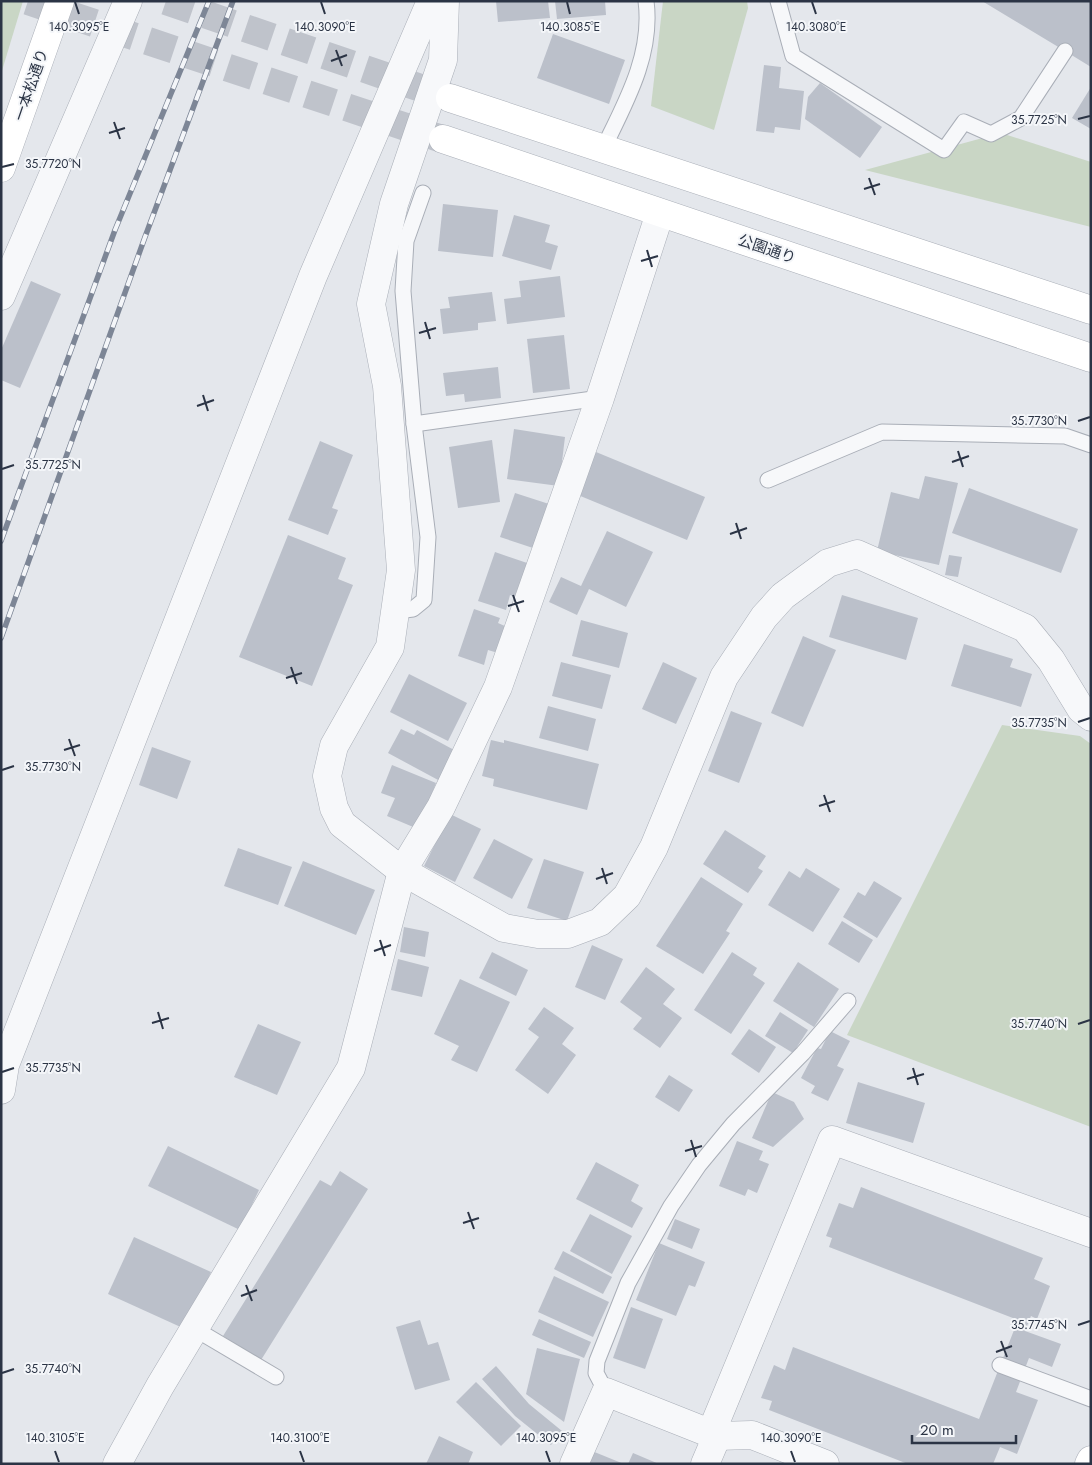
<svg xmlns="http://www.w3.org/2000/svg" width="1092" height="1465" font-family="Jost,'Noto Sans JP',sans-serif">
	<rect width="100%" height="100%" fill="#e4e7ec"/>
	<g fill="#c9d6c5">
		<polygon points="1,1 23,1 1,74"/>
		<polygon points="663,1 747,1 748,8 714,130 651,106"/>
		<polygon points="1001,133 1091,162 1091,227 865,170"/>
		<polygon points="1002,725 1080,736 1091,744 1091,1127 847,1035"/>
	</g>
	<g fill="#bbc0ca">
		<polygon points="496,1 548,1 550,18 498,22"/>
		<polygon points="555,1 605,1 606,15 557,19"/>
		<polygon points="982,1 1091,1 1091,67 1065,51"/>
		<polygon points="553,34 625,60 609,104 537,78"/>
		<polygon points="764,65 781,67 779,88 804,91 800,130 775,127 774,133 756,131"/>
		<polygon points="820,83 882,127 860,158 805,119 808,97"/>
		<polygon points="1091,87 1091,129 1072,118"/>
		<polygon points="443,204 498,210 493,257 438,251"/>
		<polygon points="514,215 550,225 545,242 558,246 551,270 502,256"/>
		<polygon points="560,276 565,317 507,324 504,299 521,297 519,281"/>
		<polygon points="31,281 61,294 20,388 1,380 1,350"/>
		<polygon points="492,292 496,321 478,323 478,330 443,334 440,309 450,308 448,297"/>
		<polygon points="564,335 570,389 533,393 527,339"/>
		<polygon points="498,367 501,398 465,402 464,394 446,396 443,373"/>
		<polygon points="514,429 565,437 559,486 507,479"/>
		<polygon points="492,440 500,502 458,508 449,447"/>
		<polygon points="320,441 353,455 332,508 338,510 328,535 288,520"/>
		<polygon points="596,452 705,497 687,540 578,495"/>
		<polygon points="925,476 958,483 939,565 877,551 891,492 919,499"/>
		<polygon points="969,488 1078,529 1061,573 952,533"/>
		<polygon points="515,493 549,504 533,548 500,537"/>
		<polygon points="607,531 653,552 626,607 589,589 577,615 549,602 561,577 581,586"/>
		<polygon points="288,535 346,558 338,579 353,585 312,686 239,657"/>
		<polygon points="495,552 530,564 518,598 510,595 506,610 478,601"/>
		<polygon points="949,555 962,557 958,577 945,575"/>
		<polygon points="842,595 918,618 906,660 829,637"/>
		<polygon points="474,609 500,618 498,623 507,627 498,653 488,650 484,665 458,656"/>
		<polygon points="581,620 628,633 619,668 572,656"/>
		<polygon points="803,636 836,650 803,727 771,713"/>
		<polygon points="964,644 1013,659 1010,667 1032,674 1021,707 951,686"/>
		<polygon points="561,662 611,675 602,709 552,696"/>
		<polygon points="663,662 697,678 676,724 642,709"/>
		<polygon points="409,674 467,703 448,741 390,712"/>
		<polygon points="548,706 596,719 588,751 539,738"/>
		<polygon points="731,711 762,723 739,783 708,771"/>
		<polygon points="401,729 414,735 417,730 456,751 440,781 388,753"/>
		<polygon points="491,740 504,743 504,740 599,764 587,810 493,786 494,779 482,776"/>
		<polygon points="152,747 191,761 177,799 139,785"/>
		<polygon points="392,765 436,783 418,829 387,816 395,798 381,793"/>
		<polygon points="450,814 481,829 455,882 424,866"/>
		<polygon points="725,830 766,856 758,868 763,871 748,893 703,864"/>
		<polygon points="494,839 533,859 512,899 473,878"/>
		<polygon points="238,848 292,867 278,905 224,886"/>
		<polygon points="544,859 584,872 567,921 527,908"/>
		<polygon points="303,861 375,890 356,935 284,906"/>
		<polygon points="806,868 840,889 813,932 768,905 789,871 800,878"/>
		<polygon points="701,877 743,904 726,931 730,933 703,974 656,946"/>
		<polygon points="874,881 902,898 877,938 843,917 858,892 865,896"/>
		<polygon points="842,921 873,940 859,963 828,944"/>
		<polygon points="404,927 429,932 425,957 400,952"/>
		<polygon points="592,945 623,959 605,1000 575,987"/>
		<polygon points="492,952 528,970 516,996 479,978"/>
		<polygon points="732,952 757,968 753,975 765,983 731,1034 694,1010"/>
		<polygon points="398,959 429,967 422,997 391,990"/>
		<polygon points="798,962 839,989 814,1027 773,1001"/>
		<polygon points="646,967 675,989 663,1004 682,1018 660,1048 633,1029 642,1018 620,1002"/>
		<polygon points="460,979 510,1002 477,1072 451,1060 459,1046 434,1034"/>
		<polygon points="544,1007 574,1028 562,1044 576,1055 548,1094 515,1070 539,1037 528,1029"/>
		<polygon points="780,1012 808,1030 793,1053 765,1036"/>
		<polygon points="258,1024 301,1042 277,1095 234,1077"/>
		<polygon points="749,1029 776,1047 759,1073 731,1054"/>
		<polygon points="830,1031 850,1041 837,1066 844,1069 828,1101 811,1093 815,1086 801,1078 817,1048 821,1049"/>
		<polygon points="669,1075 693,1090 679,1112 655,1097"/>
		<polygon points="858,1082 925,1103 913,1143 846,1123"/>
		<polygon points="772,1092 794,1102 804,1119 773,1147 752,1138"/>
		<polygon points="737,1141 763,1151 759,1160 769,1164 757,1193 748,1189 745,1196 719,1186"/>
		<polygon points="168,1146 259,1190 240,1230 148,1186"/>
		<polygon points="596,1162 639,1185 631,1201 643,1208 632,1228 576,1199"/>
		<polygon points="340,1171 368,1189 261,1360 223,1336 320,1180 331,1186"/>
		<polygon points="861,1187 1043,1258 1034,1279 1050,1286 1037,1319 1031,1316 1025,1331 1061,1344 1052,1367 1029,1358 1016,1392 1038,1400 1017,1454 1000,1447 993,1464 908,1464 769,1410 772,1401 761,1398 774,1365 785,1370 793,1347 979,1419 1018,1320 829,1247 832,1238 826,1236 839,1203 853,1208"/>
		<polygon points="590,1214 632,1236 612,1274 570,1251"/>
		<polygon points="675,1219 700,1229 692,1249 667,1239"/>
		<polygon points="134,1237 211,1272 185,1329 108,1294"/>
		<polygon points="659,1243 705,1262 695,1287 689,1285 676,1316 636,1300"/>
		<polygon points="563,1251 612,1277 603,1294 554,1269"/>
		<polygon points="554,1276 609,1302 593,1337 538,1312"/>
		<polygon points="631,1307 663,1319 645,1369 613,1358"/>
		<polygon points="539,1319 591,1342 584,1358 532,1335"/>
		<polygon points="420,1320 428,1345 438,1342 450,1380 415,1390 396,1327"/>
		<polygon points="537,1348 580,1359 564,1422 526,1394"/>
		<polygon points="496,1366 529,1404 562,1431 551,1445 515,1416 482,1379"/>
		<polygon points="476,1382 521,1426 501,1446 456,1402"/>
		<polygon points="439,1436 473,1452 468,1464 426,1464"/>
		<polygon points="592,1451 624,1464 587,1464"/>
		<polygon points="633,1453 659,1464 628,1464"/>
	</g>
	<g fill="none" stroke-linecap="round" stroke-linejoin="round">
		<g stroke="#bfc3cb" stroke-width="28" stroke-dasharray="28 14" stroke-linecap="butt">
			<polyline points="28,1 442,139"/>
			<polyline points="166,1 450,98"/>
		</g>
		<g stroke="#a9aeb7" stroke-width="17">
			<g id="lane">
				<polyline points="778,1 793,56 944,150 964,122 991,134 1021,118 1065,51"/>
				<path d="M603 149C626 102 653 54 646 1"/>
				<polyline points="414,424 600,398"/>
				<polyline points="768,480 882,432 1065,436 1091,445"/>
				<polyline points="397,611 413,609 424,600 428,537 414,424 403,291 406,241 423,193"/>
				<polyline points="195,1329 276,1377"/>
				<polyline points="1000,1365 1091,1399"/>
				<polyline points="606,1392 596,1373 597,1361 628,1283 671,1206 699,1165 733,1124 803,1053 848,1001"/>
			</g>
		</g>
		<g stroke="#a9aeb7" stroke-width="29">
			<g id="street">
				<polyline points="445,1 443,60 394,204 371,304 387,386 401,570 390,647 334,746 327,776 334,808 342,824 402,871 504,928 538,934 568,934 600,922 627,896 654,847 724,677 764,617 783,596 828,563 857,554 1025,628 1051,660 1081,709 1091,717"/>
				<polyline points="1,296 128,1"/>
				<polyline points="1,1090 5,1065 313,276 431,1"/>
				<polyline points="711,1433 832,1140 1091,1233"/>
				<polyline points="717,1436 752,1435 825,1464"/>
				<polyline points="117,1464 160,1386 351,1068 402,871 441,807 498,687 600,398 660,213"/>
				<polyline points="574,1464 606,1392 717,1436 705,1464"/>
			</g>
		</g>
		<g stroke="#a9aeb7" stroke-width="29">
			<g id="secondary">
				<polyline points="450,98 1091,310"/>
				<polyline points="443,139 1091,358"/>
				<polyline points="1,168 60,1"/>
				<polyline points="1089,1464 1091,1460"/>
			</g>
		</g>
		<use href="#lane" stroke="#f7f8fa" stroke-width="15"/>
		<use href="#street" stroke="#f7f8fa" stroke-width="28"/>
		<use href="#secondary" stroke="#fff" stroke-width="28"/>
		<g stroke="#7d8696" stroke-width="5.5">
			<g id="rail">
				<polyline points="1,541 115,230 209,1"/>
				<polyline points="1,638 145,237 233,1"/>
			</g>
		</g>
		<use href="#rail" stroke="#f4f6f9" stroke-width="4" stroke-dasharray="11" stroke-linecap="butt"/>
	</g>
	<path fill="none" stroke="#2b3445" stroke-width="2" d="M75 2 79 14M321 2 325 14M567 2 570 14M812 2 816 14M336 50 342 66M331 61 347 55M1078 119 1090 116M114 122 120 139M109 133 125 128M2 167 14 164M869 178 875 195M864 189 880 184M647 250 652 267M641 261 658 256M425 322 430 339M419 333 436 328M203 395 208 411M197 406 214 400M1078 421 1090 417M958 451 963 467M952 462 969 456M2 469 14 465M736 523 741 539M730 534 747 528M513 595 519 612M508 606 524 601M291 667 297 684M286 678 302 673M1078 722 1090 718M69 739 75 756M64 750 80 745M2 770 14 766M824 795 830 812M819 806 835 801M602 868 607 884M596 879 613 873M380 940 385 956M374 951 391 945M158 1012 163 1029M152 1023 169 1018M1078 1024 1090 1020M913 1068 918 1085M2 1072 14 1068M907 1079 924 1074M691 1140 696 1157M685 1151 702 1146M468 1212 474 1229M463 1223 479 1218M246 1285 252 1301M241 1296 257 1290M1078 1325 1090 1321M1001 1341 1007 1357M996 1352 1012 1346M2 1373 14 1369M55 1451 59 1462M300 1451 304 1462M546 1451 550 1462M791 1451 795 1462"/>
	<g text-anchor="middle" stroke-width="4" stroke-linejoin="round" paint-order="stroke">
		<g font-size="15" fill="#2b3445" stroke="#f4f6f9">
			<text transform="translate(31 85) rotate(-71)" y="5">一本松通り</text>
			<text transform="translate(767 249) rotate(19)" y="5">公園通り</text>
		</g>
	</g>
	<g font-size="12" text-anchor="middle" fill="#2b3445" stroke="#f4f6f9" stroke-width="4" stroke-linejoin="round" paint-order="stroke">
		<text x="79" y="31">140.3095°E</text>
		<text x="325" y="31">140.3090°E</text>
		<text x="570" y="31">140.3085°E</text>
		<text x="816" y="31">140.3080°E</text>
		<text x="1039" y="124">35.7725°N</text>
		<text x="53" y="168">35.7720°N</text>
		<text x="1039" y="425">35.7730°N</text>
		<text x="53" y="469">35.7725°N</text>
		<text x="1039" y="727">35.7735°N</text>
		<text x="53" y="771">35.7730°N</text>
		<text x="1039" y="1028">35.7740°N</text>
		<text x="53" y="1072">35.7735°N</text>
		<text x="1039" y="1329">35.7745°N</text>
		<text x="53" y="1373">35.7740°N</text>
		<text x="55" y="1442">140.3105°E</text>
		<text x="300" y="1442">140.3100°E</text>
		<text x="546" y="1442">140.3095°E</text>
		<text x="791" y="1442">140.3090°E</text>
	</g>
	<rect width="1092" height="1465" fill="none" stroke="#2b3445" stroke-width="5"/>
	<path d="M912 1435v8h104v-8" fill="none" stroke="#2b3445" stroke-width="2.5"/>
	<text x="920" y="1435" font-size="15" fill="#2b3445" stroke="#f4f6f9" stroke-width="4" paint-order="stroke">20 m</text>
</svg>
